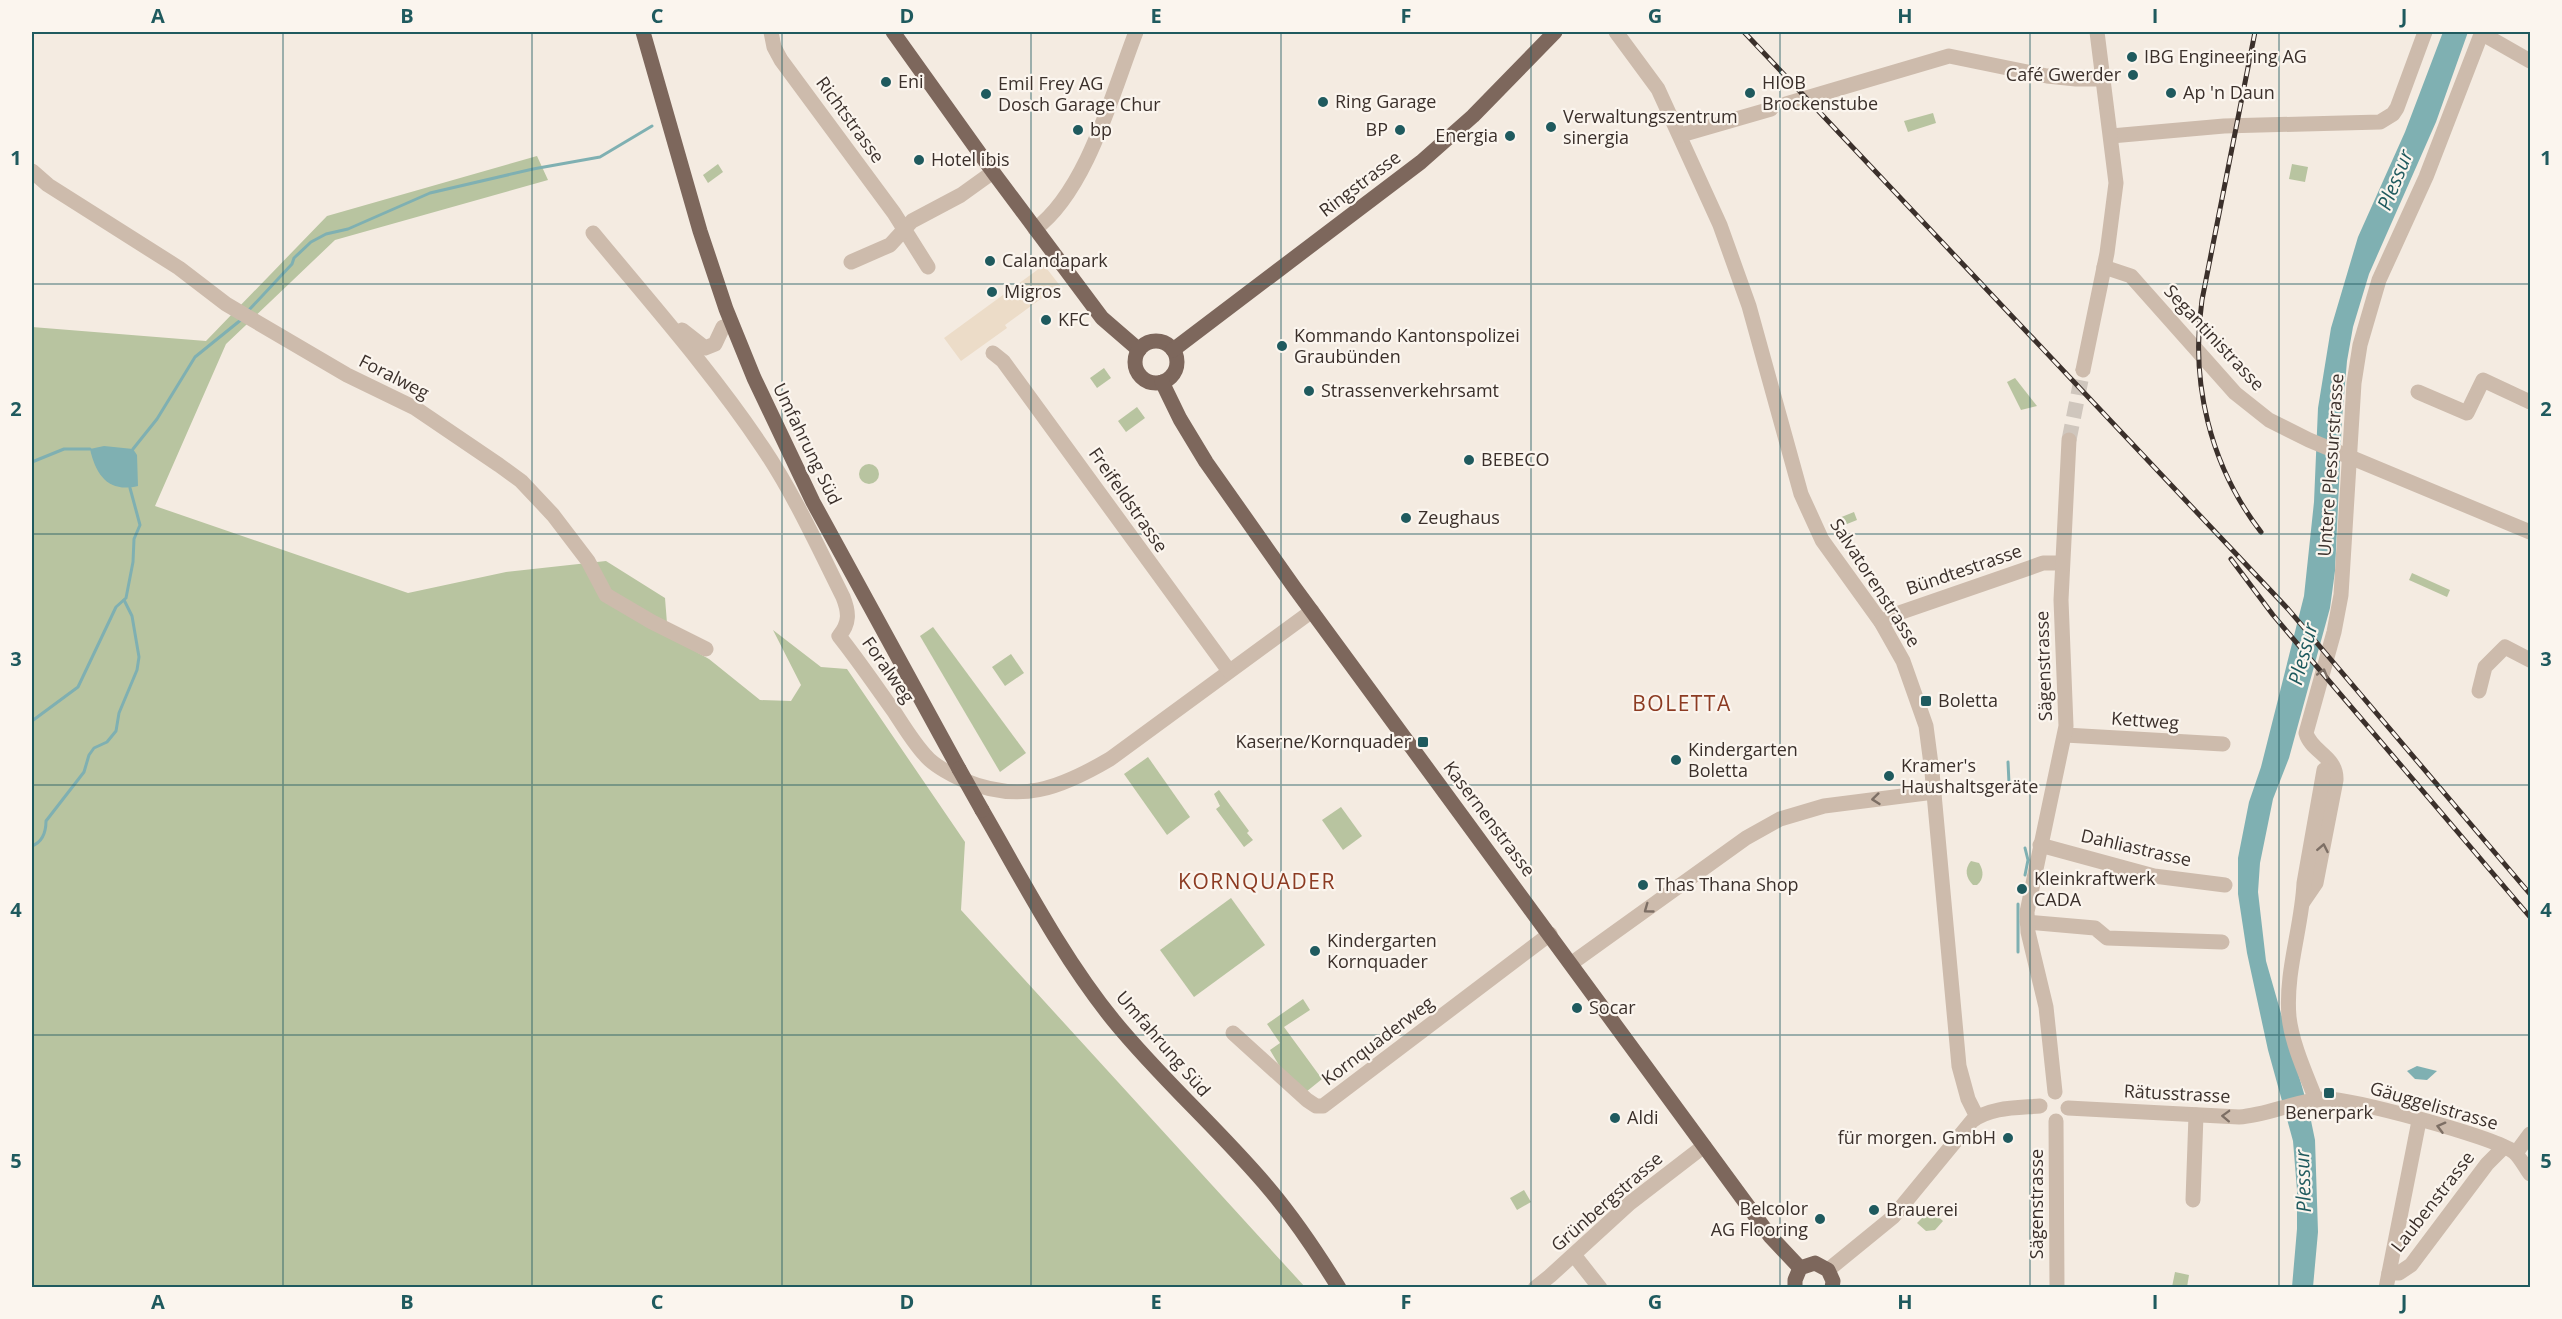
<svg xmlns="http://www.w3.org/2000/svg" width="2562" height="1319" font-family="'Open Sans',sans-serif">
	<rect width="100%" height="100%" fill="#f4ebe1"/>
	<g fill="#b8c4a0">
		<polygon points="1933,113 1936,123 1908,132 1904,121"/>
		<polygon points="537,156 548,180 335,240 226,344 155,506 408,593 506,572 606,561 665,598 668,636 709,659 760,700 791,701 801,685 773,630 821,667 847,669 965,842 961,910 1305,1287 32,1287 32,327 206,341 327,216"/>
		<polygon points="718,164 723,172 708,183 703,175"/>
		<polygon points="2292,164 2308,167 2305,182 2289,179"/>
		<polygon points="1104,368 1111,378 1097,388 1090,378"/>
		<polygon points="2015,378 2037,406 2021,410 2007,382"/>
		<polygon points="1137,407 1145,418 1126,432 1118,421"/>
		<circle cx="869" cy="474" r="10"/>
		<polygon points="1854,512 1857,520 1842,526 1839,518"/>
		<polygon points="2412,573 2450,590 2447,597 2409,580"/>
		<polygon points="933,627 1026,753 1000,772 920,636"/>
		<polygon points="1011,654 1024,673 1005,686 992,667"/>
		<polygon points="1148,757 1190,817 1167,835 1124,774"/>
		<polygon points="1219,790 1249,831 1247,833 1253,840 1244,847 1216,809 1220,806 1214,794"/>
		<polygon points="1341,807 1362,836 1343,850 1322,820"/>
		<path d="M1971 861 1979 863C1984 871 1984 879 1977 885H1973C1966 878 1964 869 1971 861Z"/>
		<polygon points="1231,898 1265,945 1194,997 1160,950"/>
		<polygon points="1303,999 1310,1010 1284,1027 1322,1079 1306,1092 1283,1072 1270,1050 1280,1043 1267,1024"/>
		<polygon points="1524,1190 1531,1202 1517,1210 1510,1198"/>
		<polygon points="1930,1210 1943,1221 1935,1230 1926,1231 1917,1223"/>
		<polygon points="2175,1272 2189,1275 2187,1287 2172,1287"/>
	</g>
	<polygon fill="#ecdcc8" points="1044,265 1061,287 1048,297 1046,295 1005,325 1007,328 961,361 944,338"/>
	<g fill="#7fb0b2">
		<polygon points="2443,32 2468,32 2436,122 2369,274 2353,327 2347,361 2342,419 2335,571 2330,608 2289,758 2273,799 2260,863 2258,892 2266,961 2309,1111 2315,1140 2318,1232 2313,1287 2292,1287 2297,1229 2297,1190 2293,1141 2268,1050 2247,953 2238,894 2238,858 2249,802 2261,767 2304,596 2314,502 2318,408 2331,328 2358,237 2405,132"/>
		<path d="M104 446 133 449 137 455 138 486C109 493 96 476 90 449Z"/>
		<polygon points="2417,1066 2437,1071 2427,1080 2415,1079 2407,1071"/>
	</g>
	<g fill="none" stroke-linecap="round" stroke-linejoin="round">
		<g stroke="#7fb0b2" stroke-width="3">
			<polyline points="248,311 292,264 294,258 311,242 326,234 348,229 430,193 533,169 600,157 652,126"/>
			<polyline points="133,449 157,419 195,357 242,319"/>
			<polyline points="32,462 64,449 90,449"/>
			<polyline points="32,721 78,687 116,607 126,598 133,562 134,539 140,525 130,488"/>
			<polyline points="2008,762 2009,783"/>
			<path d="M32 846C42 842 46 832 46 821L84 772 89 755 94 748 107 742 116 731 119 713 137 670 139 657 132 616 124 600"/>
			<polyline points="2025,875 2028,860 2025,848"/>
			<polyline points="2018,904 2018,952"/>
		</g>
		<polyline stroke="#cfc6bd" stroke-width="15" stroke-dasharray="15 8" stroke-linecap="butt" points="2069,440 2083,370"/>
		<g stroke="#cdbbac" stroke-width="15">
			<polyline points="771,32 774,47 781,60 894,213 928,267"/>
			<polyline points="1616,32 1658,89 1720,225 1749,306 1801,494 1822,540 1881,622 1903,661 1926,726 1932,772 1959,1066 1968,1099 1977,1117"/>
			<polyline points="2481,33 2530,61"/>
			<polyline points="1786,104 1949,56 2047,76 2076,79 2103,79"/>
			<polyline points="1681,135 1771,109"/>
			<polyline points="2111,136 2224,126 2380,122 2393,114 2397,108 2425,32"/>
			<polyline points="32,171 48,185 179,268 226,304 347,375 415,408 499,465 521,481 553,515 588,561 606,595 652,622 706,649"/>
			<path d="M1035 229C1087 191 1113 91 1136 32"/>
			<path d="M593 233C650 302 713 373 763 448 794 494 818 547 843 597 849 612 850 623 839 636 858 660 875 685 893 710 903 725 913 742 925 755 934 766 950 774 963 780 1020 804 1059 789 1110 759L1312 611"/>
			<polyline points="851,262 890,245 912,221 961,195 993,172"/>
			<polyline points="2104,267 2131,276 2235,393 2269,420 2309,440 2530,532"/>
			<polyline points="682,330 705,348 715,344 723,327"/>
			<polyline points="993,353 1003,361 1229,671"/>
			<polyline points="2083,370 2107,253 2116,183 2097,32"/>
			<polyline points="2418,392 2467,413 2483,380 2530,402"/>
			<polyline points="1881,622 1896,614 2032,567 2043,563 2061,563"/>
			<polyline points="2479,691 2485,667 2505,647 2530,660"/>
			<polyline points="2065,735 2223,744"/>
			<polyline points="2040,845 2154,876 2225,885"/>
			<path d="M2303 902 2316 883 2336 780C2337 756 2311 752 2306 733L2334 632 2341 595 2354 383 2360 345 2379 280 2426 177 2482 32"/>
			<polyline points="2027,922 2095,928 2107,938 2222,942"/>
			<polyline points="1572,963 1746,838 1780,819 1824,806 1934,792"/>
			<polyline points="1233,1033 1307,1100 1316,1106 1323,1106 1550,934"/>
			<polyline points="2055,1092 2046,1007 2028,932 2027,912 2066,726 2061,600 2069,440"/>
			<path d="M2316 1100C2306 1074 2292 1044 2289 1017 2285 972 2302 927 2304 883L2324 770"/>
			<path d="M2068 1108 2239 1117C2268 1115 2295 1101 2324 1099 2350 1098 2494 1137 2514 1152 2520 1157 2525 1167 2530 1174"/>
			<polyline points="2056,1121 2057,1288"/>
			<polyline points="2516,1153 2530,1134"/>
			<polyline points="2193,1200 2196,1115"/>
			<polyline points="1574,1255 1600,1288"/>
			<path d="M1828 1270 1893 1217 1972 1121C1991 1107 2016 1108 2040 1106"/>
			<polyline points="2389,1273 2399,1273 2411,1265 2487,1164 2504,1147"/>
			<polyline points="1535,1288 1550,1276 1630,1203 1704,1146"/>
			<polyline points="2386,1288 2419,1121"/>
		</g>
		<g stroke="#7d675c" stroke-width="15">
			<polyline points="643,32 700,231 726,309 754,378 813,502 959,769"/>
			<polyline points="893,32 993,172 1102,318 1139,350"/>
			<circle cx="1156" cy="362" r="21"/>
			<polyline points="1173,350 1421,162 1473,116 1555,32"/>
			<polyline points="1162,382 1180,419 1206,462 1294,587 1770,1236 1800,1268"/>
			<path d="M982 810C1023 881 1062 957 1114 1021 1163 1081 1222 1132 1271 1191 1296 1221 1318 1254 1339 1288"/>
			<polyline points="1795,1288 1795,1280 1800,1268 1815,1263 1828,1270 1833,1281 1832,1288"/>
		</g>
		<g stroke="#3b302b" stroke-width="5">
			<g id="rail">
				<polyline points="1744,32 2288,609 2530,894"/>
				<path d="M2255 32 2202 300C2190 382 2210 466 2261 532"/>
				<polyline points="2231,559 2273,615 2530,917"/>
			</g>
		</g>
		<use href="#rail" stroke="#fbf5ee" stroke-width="3" stroke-dasharray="9" stroke-linecap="butt"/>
		<polyline stroke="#7d675c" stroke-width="15" points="959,769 982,810"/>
	</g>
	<defs><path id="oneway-chevron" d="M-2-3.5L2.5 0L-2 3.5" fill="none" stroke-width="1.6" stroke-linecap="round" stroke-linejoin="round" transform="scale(1.5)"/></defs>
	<g stroke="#7d6f65">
		<use href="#oneway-chevron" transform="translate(2323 673) rotate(-74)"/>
		<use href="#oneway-chevron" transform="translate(1876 799) rotate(174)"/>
		<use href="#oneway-chevron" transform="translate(2323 848) rotate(-79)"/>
		<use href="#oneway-chevron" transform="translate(1648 909) rotate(144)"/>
		<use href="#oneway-chevron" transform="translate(2226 1116) rotate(-178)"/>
		<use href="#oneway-chevron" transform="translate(2441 1127) rotate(-165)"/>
	</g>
	<path fill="none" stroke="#1f5a5e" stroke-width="1.5" stroke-opacity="0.55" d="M283 32V1288M532 32V1288M782 32V1288M1031 32V1288M1281 32V1288M1531 32V1288M1780 32V1288M2030 32V1288M2279 32V1288M32 284H2530M32 534H2530M32 785H2530M32 1035H2530"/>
	<g fill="#1f5a5e" stroke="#fbf5ee" stroke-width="2">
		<circle cx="2132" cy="57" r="6"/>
		<circle cx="2133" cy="75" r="6"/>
		<circle cx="886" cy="82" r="6"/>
		<circle cx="1750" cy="93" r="6"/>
		<circle cx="2171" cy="93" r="6"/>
		<circle cx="986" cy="94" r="6"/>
		<circle cx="1323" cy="102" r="6"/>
		<circle cx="1551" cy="127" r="6"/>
		<circle cx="1078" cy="130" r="6"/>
		<circle cx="1400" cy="130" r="6"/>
		<circle cx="1510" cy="136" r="6"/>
		<circle cx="919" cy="160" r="6"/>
		<circle cx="990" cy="261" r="6"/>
		<circle cx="992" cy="292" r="6"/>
		<circle cx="1046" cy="320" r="6"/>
		<circle cx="1282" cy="346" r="6"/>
		<circle cx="1309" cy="391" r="6"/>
		<circle cx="1469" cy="460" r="6"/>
		<circle cx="1406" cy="518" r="6"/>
		<rect x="1920" y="695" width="12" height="12" rx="3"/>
		<rect x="1417" y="736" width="12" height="12" rx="3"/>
		<circle cx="1676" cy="760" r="6"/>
		<circle cx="1889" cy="776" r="6"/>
		<circle cx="1643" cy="885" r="6"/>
		<circle cx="2022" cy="889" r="6"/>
		<circle cx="1315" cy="951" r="6"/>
		<circle cx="1577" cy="1008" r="6"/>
		<rect x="2323" y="1087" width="12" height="12" rx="3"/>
		<circle cx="1615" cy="1118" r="6"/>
		<circle cx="2008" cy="1138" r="6"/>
		<circle cx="1874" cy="1210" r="6"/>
		<circle cx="1820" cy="1219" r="6"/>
	</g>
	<g text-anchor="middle" stroke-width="4.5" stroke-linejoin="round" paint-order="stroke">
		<g font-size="18" fill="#3b302b" stroke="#fbf5ee" text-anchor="start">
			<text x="2144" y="63">IBG Engineering AG</text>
			<text x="2121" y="81" text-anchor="end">Café Gwerder</text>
			<text x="898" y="88">Eni</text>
			<text x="1762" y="89">HIOB<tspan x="1762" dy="21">Brockenstube</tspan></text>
			<text x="998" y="90">Emil Frey AG<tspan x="998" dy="21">Dosch Garage Chur</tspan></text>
			<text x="2183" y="99">Ap 'n Daun</text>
			<text x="1335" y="108">Ring Garage</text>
			<text x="1563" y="123">Verwaltungszentrum<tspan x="1563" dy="21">sinergia</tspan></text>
			<text x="1090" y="136">bp</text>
			<text x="1388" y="136" text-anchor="end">BP</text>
			<text x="1498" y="142" text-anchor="end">Energia</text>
			<text x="931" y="166">Hotel ibis</text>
			<text x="1002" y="267">Calandapark</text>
			<text x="1004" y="298">Migros</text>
			<text x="1058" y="326">KFC</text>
			<text x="1294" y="342">Kommando Kantonspolizei<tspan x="1294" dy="21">Graubünden</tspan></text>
			<text x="1321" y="397">Strassenverkehrsamt</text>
			<text x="1481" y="466">BEBECO</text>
			<text x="1418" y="524">Zeughaus</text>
			<text x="1938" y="707">Boletta</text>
			<text x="1411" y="748" text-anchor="end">Kaserne/Kornquader</text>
			<text x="1688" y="756">Kindergarten<tspan x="1688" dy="21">Boletta</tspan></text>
			<text x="1901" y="772">Kramer's<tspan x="1901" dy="21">Haushaltsgeräte</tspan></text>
			<text x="2034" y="885">Kleinkraftwerk<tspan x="2034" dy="21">CADA</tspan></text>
			<text x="1655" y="891">Thas Thana Shop</text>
			<text x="1327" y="947">Kindergarten<tspan x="1327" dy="21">Kornquader</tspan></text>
			<text x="1589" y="1014">Socar</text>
			<text x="2329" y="1119" text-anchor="middle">Benerpark</text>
			<text x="1627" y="1124">Aldi</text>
			<text x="1996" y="1144" text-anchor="end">für morgen. GmbH</text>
			<text x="1808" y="1215" text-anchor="end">Belcolor<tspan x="1808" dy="21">AG Flooring</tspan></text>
			<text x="1886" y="1216">Brauerei</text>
		</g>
		<g font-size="18" fill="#3b302b" stroke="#fbf5ee">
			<text transform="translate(850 120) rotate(54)" y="6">Richtstrasse</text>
			<text transform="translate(1360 184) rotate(-37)" y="6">Ringstrasse</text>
			<text transform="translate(2214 338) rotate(47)" y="6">Segantinistrasse</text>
			<text transform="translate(394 377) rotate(27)" y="6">Foralweg</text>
			<text transform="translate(807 444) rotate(64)" y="6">Umfahrung Süd</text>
			<text transform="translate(2331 465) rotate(-86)" y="6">Untere Plessurstrasse</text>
			<text transform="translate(1128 500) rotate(55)" y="6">Freifeldstrasse</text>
			<text transform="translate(1964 570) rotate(-19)" y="6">Bündtestrasse</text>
			<text transform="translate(1875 583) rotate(57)" y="6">Salvatorenstrasse</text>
			<text transform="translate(2044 666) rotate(-92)" y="6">Sägenstrasse</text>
			<text transform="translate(888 670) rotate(55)" y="6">Foralweg</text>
			<text transform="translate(2145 721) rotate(4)" y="6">Kettweg</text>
			<text transform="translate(1489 819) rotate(53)" y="6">Kasernenstrasse</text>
			<text transform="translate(2136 848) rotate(13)" y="6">Dahliastrasse</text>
			<text transform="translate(1378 1041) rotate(-37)" y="6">Kornquaderweg</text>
			<text transform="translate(1163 1044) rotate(49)" y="6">Umfahrung Süd</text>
			<text transform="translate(2177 1094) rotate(3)" y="6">Rätusstrasse</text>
			<text transform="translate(2434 1106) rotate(16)" y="6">Gäuggelistrasse</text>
			<text transform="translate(1607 1202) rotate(-41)" y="6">Grünbergstrasse</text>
			<text transform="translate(2433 1202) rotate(-52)" y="6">Laubenstrasse</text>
			<text transform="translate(2037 1204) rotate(-90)" y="6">Sägenstrasse</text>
		</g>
		<g font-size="20" font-style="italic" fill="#1f5a5e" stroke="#fbf5ee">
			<text transform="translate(2395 180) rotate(-68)" y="7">Plessur</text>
			<text transform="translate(2303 654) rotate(-75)" y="7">Plessur</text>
			<text transform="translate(2303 1181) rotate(-92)" y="7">Plessur</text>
		</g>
		<g font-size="21" letter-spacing="1.5" fill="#8c3b22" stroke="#fbf5ee">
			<text x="1682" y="711">BOLETTA</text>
			<text x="1257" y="889">KORNQUADER</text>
		</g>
	</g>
	<rect width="2562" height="1319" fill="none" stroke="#fbf5ee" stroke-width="66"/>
	<rect x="33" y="33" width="2496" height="1253" fill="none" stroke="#1f5a5e" stroke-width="2"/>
	<g font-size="20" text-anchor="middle" font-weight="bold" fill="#1f5a5e">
		<text x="158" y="23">A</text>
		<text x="407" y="23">B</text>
		<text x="657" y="23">C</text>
		<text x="907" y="23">D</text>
		<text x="1156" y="23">E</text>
		<text x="1406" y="23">F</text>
		<text x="1655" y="23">G</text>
		<text x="1905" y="23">H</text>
		<text x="2155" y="23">I</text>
		<text x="2404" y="23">J</text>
		<text x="16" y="165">1</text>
		<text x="2546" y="165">1</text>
		<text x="16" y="416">2</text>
		<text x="2546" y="416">2</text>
		<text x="16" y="666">3</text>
		<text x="2546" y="666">3</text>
		<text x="16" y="917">4</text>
		<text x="2546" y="917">4</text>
		<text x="16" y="1168">5</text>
		<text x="2546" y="1168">5</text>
		<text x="158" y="1309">A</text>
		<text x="407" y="1309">B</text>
		<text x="657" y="1309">C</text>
		<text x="907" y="1309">D</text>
		<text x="1156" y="1309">E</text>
		<text x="1406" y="1309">F</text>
		<text x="1655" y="1309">G</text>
		<text x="1905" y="1309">H</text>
		<text x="2155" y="1309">I</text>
		<text x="2404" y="1309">J</text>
	</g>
</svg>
